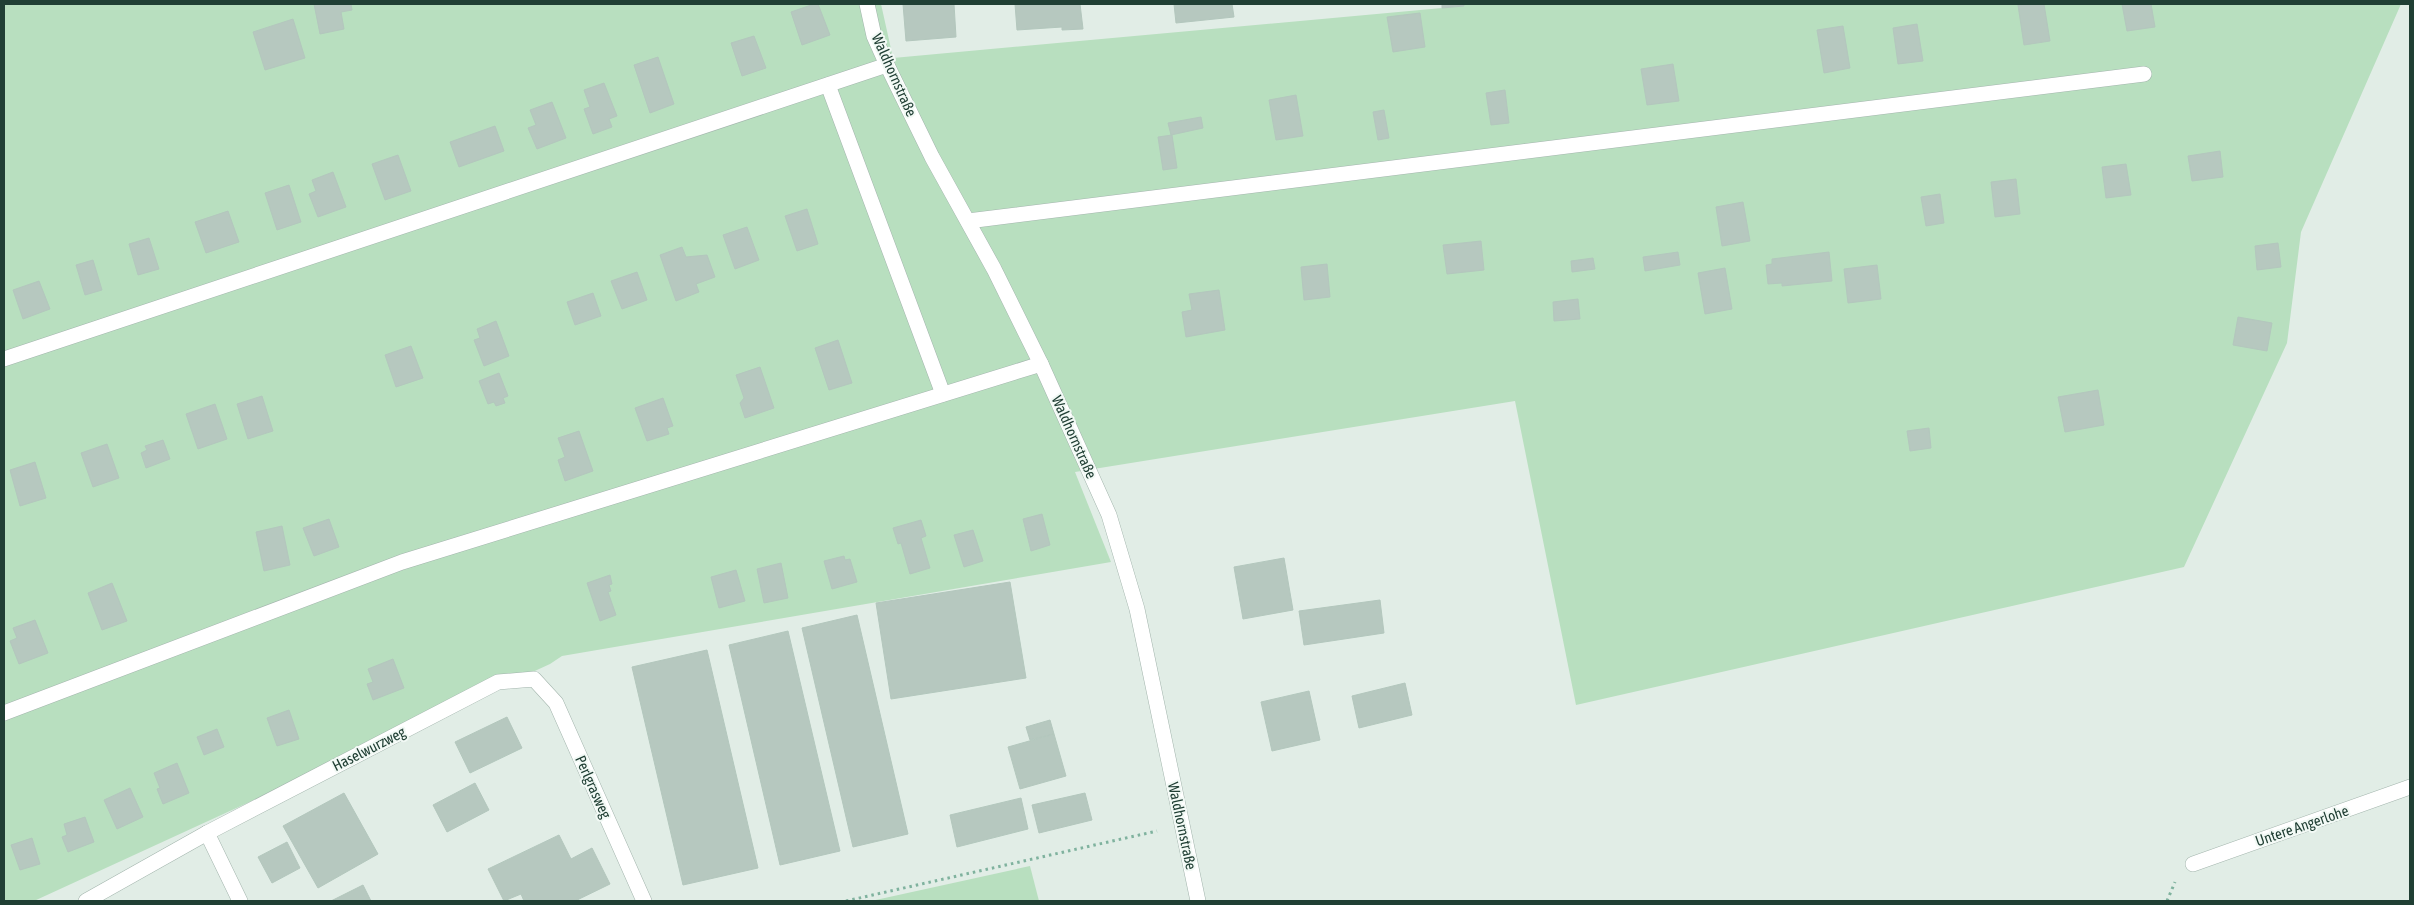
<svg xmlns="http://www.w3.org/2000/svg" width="2414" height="905" font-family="'Asap Condensed',sans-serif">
	<rect width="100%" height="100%" fill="#e1ede6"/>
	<g fill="#b8dfbf">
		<polygon points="4,4 881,4 893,58 1464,6 1464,4 2401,4 2301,232 2287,343 2184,567 1576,705 1515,401 1075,472 1111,562 562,656 550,664 34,901 4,901"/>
		<polygon points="1030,866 1039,901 871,901"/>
	</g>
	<g fill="#b6c8bf" stroke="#b3c7bd">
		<polygon points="314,4 351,4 352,10 341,12 344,29 320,34"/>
		<polygon points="814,4 818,4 830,35 802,45 791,12"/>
		<polygon points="903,4 954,4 956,37 906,41"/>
		<polygon points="1015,4 1080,4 1083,29 1062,30 1062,27 1017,30"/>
		<polygon points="1174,4 1232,4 1234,17 1176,23"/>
		<polygon points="1442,4 1464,4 1464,6 1442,8"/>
		<polygon points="2027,4 2044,4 2050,41 2024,45 2018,5"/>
		<polygon points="2122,4 2151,4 2155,27 2127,31"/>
		<polygon points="1420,13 1425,47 1393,52 1387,17"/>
		<polygon points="293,19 305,58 265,70 253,32"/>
		<polygon points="1917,24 1923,61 1898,64 1893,28"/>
		<polygon points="1843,26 1850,68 1824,73 1817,30"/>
		<polygon points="754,36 766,68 742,76 731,43"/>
		<polygon points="658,57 674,104 650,113 634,65"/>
		<polygon points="1673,64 1679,101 1647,105 1641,69"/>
		<polygon points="604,83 617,116 609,119 612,127 593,134 584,109 590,107 584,90"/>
		<polygon points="1505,90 1509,123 1491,125 1486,93"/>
		<polygon points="1296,95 1303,136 1276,140 1269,100"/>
		<polygon points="552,102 566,138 537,149 528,128 536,125 530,110"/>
		<polygon points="1384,110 1389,138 1378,140 1373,112"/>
		<polygon points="1201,117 1203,128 1171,135 1168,123"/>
		<polygon points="495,126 504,151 459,167 450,142"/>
		<polygon points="1172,135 1177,168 1163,170 1158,137"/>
		<polygon points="2220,151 2223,177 2192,181 2188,156"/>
		<polygon points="398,155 411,191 385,200 372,164"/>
		<polygon points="2126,164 2131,195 2106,198 2102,167"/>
		<polygon points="333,172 346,207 318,217 309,194 316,191 312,180"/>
		<polygon points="2016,179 2020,214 1995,217 1991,182"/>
		<polygon points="289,185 301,222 277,230 265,193"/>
		<polygon points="1940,194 1944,223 1926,226 1921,197"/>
		<polygon points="1743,202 1750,241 1722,246 1716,207"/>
		<polygon points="807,209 818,244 797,251 785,216"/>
		<polygon points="228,211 239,242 206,253 195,222"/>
		<polygon points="747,227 759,260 735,269 723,235"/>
		<polygon points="149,238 159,269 138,275 129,244"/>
		<polygon points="1481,241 1484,270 1447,274 1443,245"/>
		<polygon points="2278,243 2281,267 2257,270 2255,246"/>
		<polygon points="682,247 686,257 707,255 715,277 696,284 699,292 676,301 660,255"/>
		<polygon points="1678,252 1680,265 1645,271 1643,257"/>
		<polygon points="1829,252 1832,281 1782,286 1782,283 1768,284 1766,265 1772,264 1772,259"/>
		<polygon points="1593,258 1595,269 1572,272 1571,261"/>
		<polygon points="93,260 102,290 85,295 76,265"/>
		<polygon points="1327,264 1330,297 1304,300 1301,267"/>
		<polygon points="1877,265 1881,299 1848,303 1844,269"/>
		<polygon points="1725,268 1732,309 1705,314 1698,273"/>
		<polygon points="637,272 647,300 622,309 611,281"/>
		<polygon points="39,281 50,309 23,319 13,290"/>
		<polygon points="1219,290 1225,330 1186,337 1182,312 1192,310 1189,294"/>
		<polygon points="593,293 601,316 575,325 567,302"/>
		<polygon points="1578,299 1580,319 1554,321 1553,302"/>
		<polygon points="2238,317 2272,323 2267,351 2233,345"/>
		<polygon points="496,321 509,356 484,366 474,340 480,338 477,329"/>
		<polygon points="838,340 852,383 829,390 815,348"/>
		<polygon points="411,346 423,378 396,387 385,355"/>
		<polygon points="760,367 774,408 745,418 740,403 744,398 736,375"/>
		<polygon points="499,373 508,396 503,398 505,403 496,406 494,402 488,404 479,381"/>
		<polygon points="2098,390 2104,425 2065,432 2058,397"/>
		<polygon points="262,396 273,431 248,439 237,404"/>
		<polygon points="663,398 673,426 667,428 669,434 647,441 635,408"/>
		<polygon points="215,404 227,439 198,449 186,414"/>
		<polygon points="1929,428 1931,448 1910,451 1907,431"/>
		<polygon points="579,431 593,471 565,481 558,460 565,457 558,438"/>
		<polygon points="163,440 170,459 146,468 141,453 147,450 145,446"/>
		<polygon points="107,444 119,478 93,487 81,453"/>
		<polygon points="35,462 46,498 20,506 10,470"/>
		<polygon points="1042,514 1050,545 1031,551 1023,519"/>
		<polygon points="329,519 339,547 314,556 303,528"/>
		<polygon points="921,520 926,536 921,538 930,568 910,574 901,543 898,544 893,528"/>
		<polygon points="282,526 290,565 264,571 256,532"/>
		<polygon points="973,530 983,561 964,567 954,535"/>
		<polygon points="844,556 845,560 850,559 857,582 832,589 824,561"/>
		<polygon points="1284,558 1293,610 1243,619 1234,567"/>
		<polygon points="781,563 788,598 764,603 757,569"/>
		<polygon points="736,570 745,601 719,608 711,577"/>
		<polygon points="610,575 612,584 609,585 611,591 608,592 616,615 600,621 587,583"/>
		<polygon points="1010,582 1026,678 891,699 876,603"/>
		<polygon points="112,583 127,621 102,630 88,593"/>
		<polygon points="1380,600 1384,633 1304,645 1299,611"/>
		<polygon points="857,615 908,834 853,847 802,628"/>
		<polygon points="35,620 48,653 19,664 10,641 17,638 13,628"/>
		<polygon points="788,631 840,851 780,865 729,645"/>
		<polygon points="707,650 758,868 683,885 632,667"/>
		<polygon points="393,659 404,688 373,700 367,684 373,682 368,669"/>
		<polygon points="1405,683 1412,715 1359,728 1352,696"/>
		<polygon points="1309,691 1320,740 1272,751 1261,702"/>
		<polygon points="289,710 299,739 277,746 267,718"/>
		<polygon points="507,717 522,748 470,773 455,742"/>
		<polygon points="1050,720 1054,734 1030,740 1026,727"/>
		<polygon points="217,729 224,747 204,755 197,737"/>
		<polygon points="1054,734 1066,776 1020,789 1008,747"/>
		<polygon points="177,763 189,793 163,804 157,789 160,788 154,773"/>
		<polygon points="475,783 489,810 447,832 433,805"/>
		<polygon points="130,788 143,817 117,829 104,800"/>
		<polygon points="344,793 378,854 318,888 283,826"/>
		<polygon points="1085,793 1092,820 1039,833 1032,805"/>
		<polygon points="1021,798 1028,829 957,847 950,815"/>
		<polygon points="85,817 94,842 68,852 62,837 67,835 64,824"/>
		<polygon points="559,835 571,859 592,848 610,884 575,901 524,901 521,894 504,901 488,869"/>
		<polygon points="32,838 40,864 20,870 11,845"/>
		<polygon points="287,842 300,868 272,883 258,857"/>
		<polygon points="363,885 371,901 331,901"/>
	</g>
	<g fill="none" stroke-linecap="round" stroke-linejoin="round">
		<g stroke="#a3b5ad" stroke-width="16">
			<g id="lane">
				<polyline points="828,85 943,394"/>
				<polyline points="968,221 2144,74"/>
				<polyline points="4,359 887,65"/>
				<polyline points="4,713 402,562 1041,364"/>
				<polyline points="2193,864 2410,787"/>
			</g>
		</g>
		<g stroke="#a3b5ad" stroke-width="16">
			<g id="street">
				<polyline points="867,4 874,36 887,65 932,157 994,269 1041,364 1109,515 1137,609 1198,901"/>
				<polyline points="207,833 240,901"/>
				<polyline points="86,901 207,833 498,682 534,679 556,703 644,901"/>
			</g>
		</g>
		<g stroke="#7fb29e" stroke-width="3" stroke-dasharray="2.5 4" stroke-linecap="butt">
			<polyline points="846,901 1157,831"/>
			<polyline points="2167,901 2175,882"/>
		</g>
		<use href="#lane" stroke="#fff" stroke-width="15"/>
		<use href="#street" stroke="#fff" stroke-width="15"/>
	</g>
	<g text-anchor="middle" stroke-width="4" stroke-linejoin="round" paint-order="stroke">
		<g font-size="15" fill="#203f34" stroke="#f2f9f5">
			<text transform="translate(894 75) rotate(66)" y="5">Waldhornstraße</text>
			<text transform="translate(1074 437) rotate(66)" y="5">Waldhornstraße</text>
			<text transform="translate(369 749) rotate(-27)" y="5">Haselwurzweg</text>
			<text transform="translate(593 787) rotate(66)" y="5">Perlgrasweg</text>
			<text transform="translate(1182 826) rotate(78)" y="5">Waldhornstraße</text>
			<text transform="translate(2302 826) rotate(-19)" y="5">Untere Angerlohe</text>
		</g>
	</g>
	<rect width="2414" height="905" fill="none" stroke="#203f34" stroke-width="10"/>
</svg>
